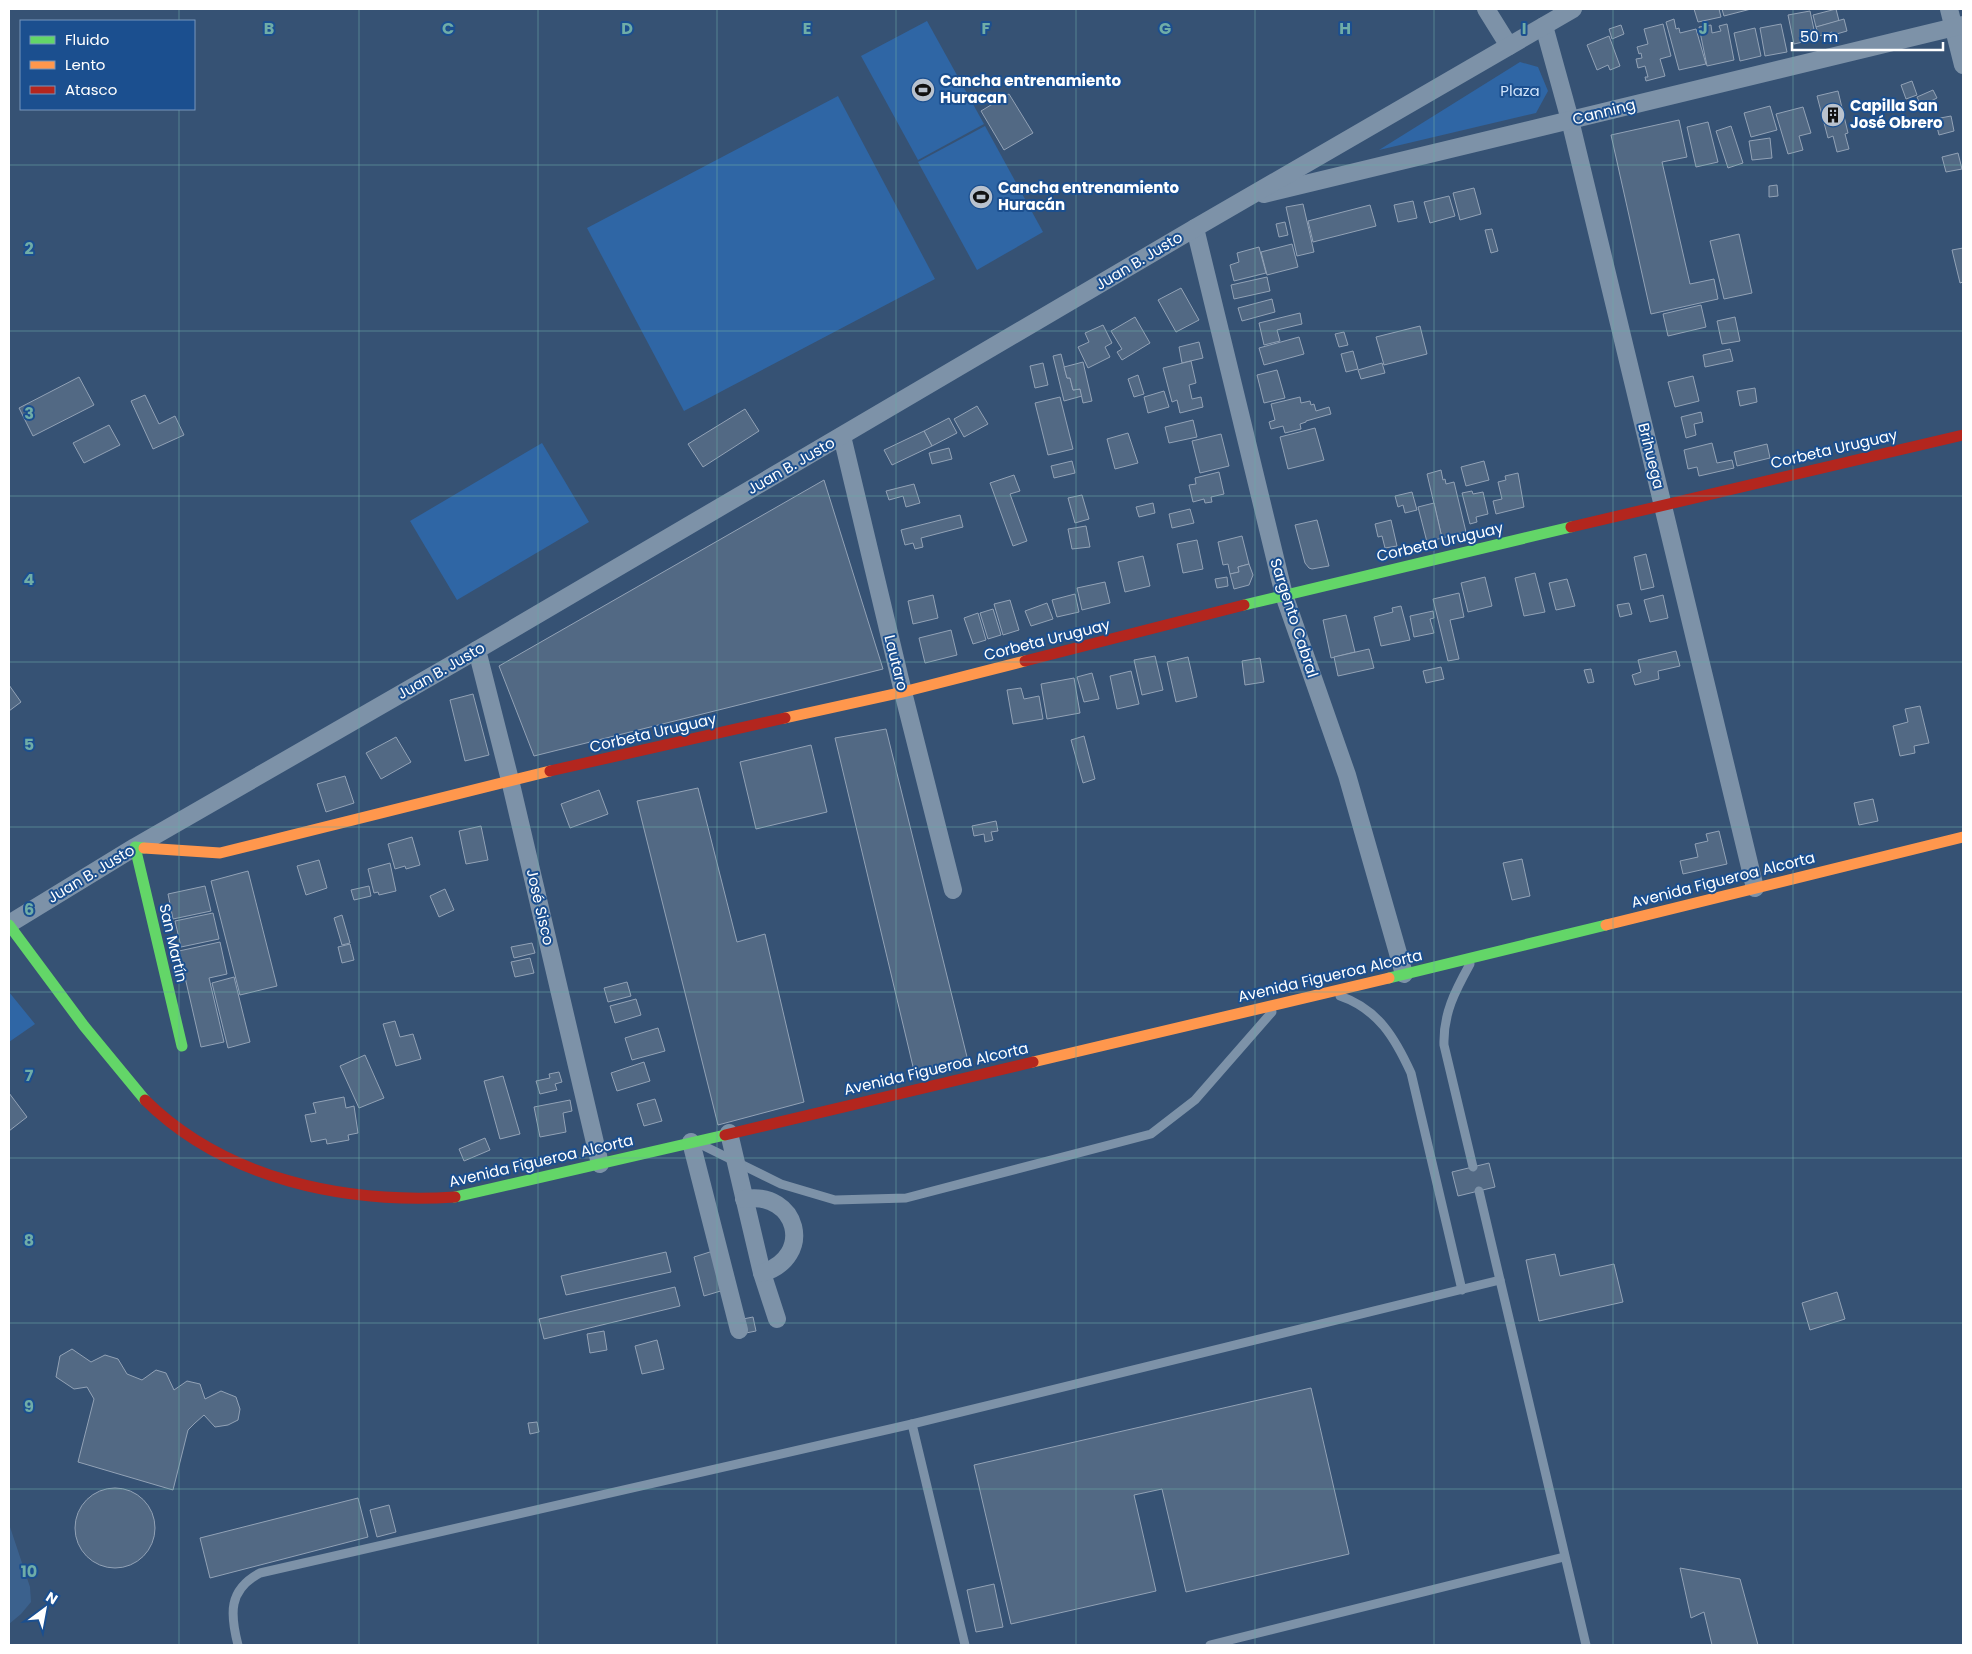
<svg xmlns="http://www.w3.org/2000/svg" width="1972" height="1654" font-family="Poppins,sans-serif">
	<rect width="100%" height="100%" fill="#365274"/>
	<g fill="#2f66a5">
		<polygon points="927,21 984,124 918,160 861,56"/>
		<polygon points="1520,62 1538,67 1548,91 1536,113 1379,150"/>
		<polygon points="838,96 935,279 684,411 587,228"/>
		<polygon points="985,126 1043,232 977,270 918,162"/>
		<polygon points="542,443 589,522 457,600 410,521"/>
		<polygon points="9,992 35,1024 9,1042"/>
	</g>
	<polygon fill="#3b618d" points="9,1524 30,1587 31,1602 21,1614 9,1624"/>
	<g fill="#526984" stroke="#92a2b6">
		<polygon points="1694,9 1719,9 1721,17 1698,22"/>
		<polygon points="1722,9 1751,9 1724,16"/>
		<polygon points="1836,9 1839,21 1816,27 1813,15"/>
		<polygon points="1810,11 1816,39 1794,44 1788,15"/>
		<polygon points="1674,19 1676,29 1679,28 1680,33 1696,29 1706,64 1679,70 1666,22"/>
		<polygon points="1844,19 1847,31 1833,35 1832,32 1819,36 1816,27"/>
		<polygon points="1663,24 1671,56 1660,59 1665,76 1646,81 1645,77 1648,77 1645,66 1638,68 1636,59 1642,58 1641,53 1639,54 1637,47 1648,44 1644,29"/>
		<polygon points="1727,24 1734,60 1707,66 1699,27 1711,25 1712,33 1721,31 1719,26"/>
		<polygon points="1781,24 1787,52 1765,56 1760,28"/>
		<polygon points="1621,25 1624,34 1612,39 1609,29"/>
		<polygon points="1755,28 1761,56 1740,61 1734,33"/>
		<polygon points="1609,36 1620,66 1610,70 1608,65 1597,70 1587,45"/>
		<polygon points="1912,81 1917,95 1906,99 1901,85"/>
		<polygon points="1933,90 1937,98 1921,106 1917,97"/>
		<polygon points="1838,91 1848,133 1845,134 1849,149 1837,152 1833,136 1828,138 1817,96"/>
		<polygon points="1009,94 1033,133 1004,150 981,111"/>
		<polygon points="1770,106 1777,130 1751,137 1744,113"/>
		<polygon points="1803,107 1811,133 1799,136 1803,150 1788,154 1776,114"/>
		<polygon points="1951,116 1954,131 1939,135 1935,119"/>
		<polygon points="1679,120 1687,157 1662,162 1690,284 1714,279 1718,299 1651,314 1611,135"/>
		<polygon points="1708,122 1718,162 1696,167 1687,127"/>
		<polygon points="1731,126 1743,163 1728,168 1716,131"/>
		<polygon points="1770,138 1772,158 1752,160 1749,141"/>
		<polygon points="1958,153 1962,169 1946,172 1942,157"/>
		<polygon points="1777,185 1778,196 1769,197 1769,186"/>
		<polygon points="1474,188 1481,214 1460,220 1453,193"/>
		<polygon points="1449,196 1455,216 1430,223 1424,202"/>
		<polygon points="1413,201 1417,218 1398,222 1394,205"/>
		<polygon points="1303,204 1314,252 1297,256 1286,207"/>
		<polygon points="1370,205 1376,226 1313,242 1308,221"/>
		<polygon points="1285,222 1288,235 1279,237 1276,224"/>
		<polygon points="1492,229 1498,251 1491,253 1485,230"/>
		<polygon points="1739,234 1752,293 1724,299 1710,241"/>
		<polygon points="1292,244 1298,267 1267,275 1261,252"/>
		<polygon points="1259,247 1266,273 1234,281 1230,265 1239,262 1237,253"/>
		<polygon points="1963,248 1963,282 1960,283 1952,250"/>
		<polygon points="1267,277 1270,291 1234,299 1231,285"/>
		<polygon points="1181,288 1199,320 1176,332 1158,300"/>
		<polygon points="1272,299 1275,312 1242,321 1238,308"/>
		<polygon points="1701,305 1706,327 1668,336 1663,314"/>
		<polygon points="1300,313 1302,324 1277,330 1280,341 1264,345 1259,323"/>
		<polygon points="1135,317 1150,343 1122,360 1117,352 1122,349 1111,331"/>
		<polygon points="1735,317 1740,341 1722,344 1717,321"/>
		<polygon points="1103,325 1112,343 1105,347 1110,357 1088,368 1078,347 1089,342 1085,333"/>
		<polygon points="1420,326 1427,354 1384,365 1376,337"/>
		<polygon points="1344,332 1348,345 1339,347 1335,334"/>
		<polygon points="1299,337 1304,354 1264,365 1259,348"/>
		<polygon points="1199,342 1203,358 1182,363 1179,347"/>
		<polygon points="1730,349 1733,361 1705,367 1703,355"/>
		<polygon points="1353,351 1358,369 1346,372 1341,354"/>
		<polygon points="1061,354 1067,378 1070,378 1073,390 1080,389 1082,396 1064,401 1053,356"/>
		<polygon points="1191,361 1196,383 1189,385 1192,399 1201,397 1203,407 1180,413 1177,400 1172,402 1163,368"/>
		<polygon points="1083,362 1092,401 1083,403 1080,389 1073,390 1070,378 1067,378 1064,367"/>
		<polygon points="1043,363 1048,385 1035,388 1030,366"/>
		<polygon points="1382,363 1385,373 1361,379 1358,370"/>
		<polygon points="1277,370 1285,398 1264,403 1257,375"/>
		<polygon points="1138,375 1144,394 1134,397 1128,379"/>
		<polygon points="1693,376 1699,401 1675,407 1668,382"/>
		<polygon points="79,377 94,405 33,436 19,408"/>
		<polygon points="1755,388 1757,402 1740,406 1737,391"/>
		<polygon points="1164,391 1169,407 1148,413 1144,397"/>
		<polygon points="145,395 159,424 175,416 184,435 153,449 131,401"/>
		<polygon points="1060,397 1073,449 1048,455 1035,403"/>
		<polygon points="1300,397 1301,403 1310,401 1311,405 1314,404 1316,411 1329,407 1331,414 1306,421 1306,422 1300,424 1301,429 1285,433 1283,426 1271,429 1269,422 1275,420 1271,404"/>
		<polygon points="977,406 988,424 964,437 954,419"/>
		<polygon points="745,409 759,431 703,467 688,444"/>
		<polygon points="1701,412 1703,422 1694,424 1696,435 1686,438 1681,417"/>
		<polygon points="949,418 957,433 932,446 924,431"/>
		<polygon points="1193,420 1197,437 1169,443 1165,427"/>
		<polygon points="109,425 120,445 84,463 73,443"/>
		<polygon points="1315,428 1324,460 1288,469 1280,437"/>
		<polygon points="924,431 932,446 892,465 884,450"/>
		<polygon points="1128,433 1138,463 1115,469 1107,439"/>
		<polygon points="1221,434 1229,466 1200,473 1192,441"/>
		<polygon points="1712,443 1717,463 1732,460 1734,468 1699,476 1697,467 1688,469 1684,450"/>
		<polygon points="1767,444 1770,458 1737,466 1734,452"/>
		<polygon points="949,448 952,459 932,464 929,453"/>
		<polygon points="1072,461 1075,473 1054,478 1051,466"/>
		<polygon points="1484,461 1489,480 1466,486 1461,467"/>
		<polygon points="1441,470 1443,480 1445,479 1446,484 1454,482 1466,532 1442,538 1427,474"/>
		<polygon points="1219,472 1224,494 1211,497 1212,502 1205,503 1204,499 1193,502 1189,485 1196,484 1195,478"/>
		<polygon points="1518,473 1524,507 1496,514 1493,501 1502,499 1498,482 1506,480 1505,476"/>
		<polygon points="1014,475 1020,491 1010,494 1027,541 1013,546 990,483"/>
		<polygon points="824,480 883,669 534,756 499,666"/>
		<polygon points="914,484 920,503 906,507 903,496 889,500 886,491"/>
		<polygon points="1472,491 1473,494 1483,492 1488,514 1476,517 1477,522 1470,524 1462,493"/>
		<polygon points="1412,492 1417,510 1405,513 1403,505 1398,507 1395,496"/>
		<polygon points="1082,495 1089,519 1075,523 1068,498"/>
		<polygon points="1153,503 1155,513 1139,517 1136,507"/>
		<polygon points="1434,503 1442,538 1427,542 1418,507"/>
		<polygon points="1190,509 1194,523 1172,528 1169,514"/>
		<polygon points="960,515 963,527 921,538 923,547 915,549 913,543 905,545 901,530"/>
		<polygon points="1317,520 1329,566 1312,569 1309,568 1305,563 1295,525"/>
		<polygon points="1391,520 1397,546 1385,548 1382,536 1378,537 1375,524"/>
		<polygon points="1086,526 1090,547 1072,549 1068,529"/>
		<polygon points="1242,536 1249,564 1238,567 1239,572 1230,574 1228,564 1223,565 1218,542"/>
		<polygon points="1197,540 1203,569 1183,573 1177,544"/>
		<polygon points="1646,554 1654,587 1641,590 1634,557"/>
		<polygon points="1143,556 1150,586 1125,592 1118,562"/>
		<polygon points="1249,564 1253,575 1249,585 1234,589 1230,574 1239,572 1238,567"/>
		<polygon points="1535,573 1545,612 1524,616 1515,578"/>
		<polygon points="1227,577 1228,586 1217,588 1215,579"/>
		<polygon points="1485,577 1492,606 1468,612 1461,583"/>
		<polygon points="1567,579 1575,606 1556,610 1549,583"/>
		<polygon points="1105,582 1110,603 1082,610 1077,588"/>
		<polygon points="1459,593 1464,617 1450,620 1459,659 1448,661 1433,599"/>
		<polygon points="1075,594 1079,612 1057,617 1052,600"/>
		<polygon points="933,595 938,618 913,624 908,601"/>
		<polygon points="1663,595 1668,618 1650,622 1644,600"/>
		<polygon points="1010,600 1019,630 1003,635 994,604"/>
		<polygon points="1047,603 1053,619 1031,626 1025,611"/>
		<polygon points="1629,603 1632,614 1620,617 1617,605"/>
		<polygon points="1401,606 1410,640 1381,646 1374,617 1393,612 1392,608"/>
		<polygon points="993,609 1001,635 988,639 980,613"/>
		<polygon points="1433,611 1434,618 1430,619 1434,633 1414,637 1410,616"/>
		<polygon points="978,613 986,640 973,644 964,618"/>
		<polygon points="1346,615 1355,652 1331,658 1323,620"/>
		<polygon points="951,630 957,655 925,663 919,638"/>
		<polygon points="1369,649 1374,668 1338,676 1334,657"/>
		<polygon points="1676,651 1680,666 1658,671 1659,679 1635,685 1632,675 1641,672 1638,660"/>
		<polygon points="1155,656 1163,690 1142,695 1134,660"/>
		<polygon points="1188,657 1197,697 1176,702 1167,662"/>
		<polygon points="1260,658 1264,682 1245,685 1242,661"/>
		<polygon points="1441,667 1444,679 1426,683 1423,671"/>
		<polygon points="1591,669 1594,682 1588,683 1584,670"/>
		<polygon points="1131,671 1139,704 1117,709 1110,676"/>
		<polygon points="1092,673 1099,699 1084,702 1077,677"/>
		<polygon points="1074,678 1080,713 1047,719 1041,684"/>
		<polygon points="9,685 21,702 9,711"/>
		<polygon points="1021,688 1024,699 1039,696 1043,719 1013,724 1007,690"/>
		<polygon points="473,694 489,755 465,761 450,700"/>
		<polygon points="1920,706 1929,743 1914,746 1915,753 1900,756 1893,726 1908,722 1905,709"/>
		<polygon points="886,729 969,1065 915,1075 835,738"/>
		<polygon points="1084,736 1095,779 1083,783 1071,740"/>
		<polygon points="396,737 411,762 381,779 366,753"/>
		<polygon points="811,745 827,812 756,829 740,762"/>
		<polygon points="345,776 354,803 326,812 317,784"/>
		<polygon points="698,788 737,942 765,934 804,1102 718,1125 637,801"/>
		<polygon points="599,790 608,814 570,828 561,804"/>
		<polygon points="1873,799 1878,821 1859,825 1854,803"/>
		<polygon points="996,821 998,831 991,832 993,840 985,842 984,834 974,836 972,826"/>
		<polygon points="481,826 488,860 466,864 459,831"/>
		<polygon points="1719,831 1727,864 1683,874 1680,861 1698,857 1695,844 1708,841 1706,834"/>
		<polygon points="412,837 420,865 406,869 405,866 395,869 388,844"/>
		<polygon points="1522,859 1530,896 1512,900 1503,863"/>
		<polygon points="319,860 327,888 306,895 297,866"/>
		<polygon points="390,863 396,891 379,895 378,892 374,893 368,869"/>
		<polygon points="248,871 277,986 240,995 211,881"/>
		<polygon points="205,886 211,911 173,919 168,894"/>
		<polygon points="369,886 371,896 354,900 351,890"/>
		<polygon points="445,889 454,910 439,917 430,896"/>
		<polygon points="213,913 219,939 181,947 175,921"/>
		<polygon points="342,915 350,943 342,945 334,918"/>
		<polygon points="220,942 227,974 209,978 224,1042 201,1047 179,951"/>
		<polygon points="532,943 535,953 514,958 511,947"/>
		<polygon points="350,944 354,960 342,963 338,947"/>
		<polygon points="530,958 534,973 515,977 511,962"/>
		<polygon points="234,977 250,1042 228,1048 212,983"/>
		<polygon points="627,982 631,996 608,1002 604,988"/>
		<polygon points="636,999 641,1015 615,1023 610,1006"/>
		<polygon points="395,1021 400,1037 413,1034 421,1059 396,1066 383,1024"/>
		<polygon points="658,1028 665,1051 632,1060 625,1038"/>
		<polygon points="365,1055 384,1098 359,1108 340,1066"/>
		<polygon points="644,1062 650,1081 617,1091 611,1073"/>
		<polygon points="559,1072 562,1082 555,1084 557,1090 540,1094 536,1081 550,1078 549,1074"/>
		<polygon points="503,1076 520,1134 500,1139 484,1081"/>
		<polygon points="9,1093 27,1117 9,1131"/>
		<polygon points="344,1097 346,1108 354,1106 358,1133 348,1135 349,1140 327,1144 326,1139 311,1142 305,1115 316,1113 313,1103"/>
		<polygon points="655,1099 662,1121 644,1126 637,1104"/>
		<polygon points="570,1100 572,1111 563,1113 566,1132 540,1137 534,1107"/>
		<polygon points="485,1138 490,1150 464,1161 459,1149"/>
		<polygon points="1489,1163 1495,1187 1458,1196 1452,1172"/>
		<polygon points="713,1251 724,1290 704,1296 694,1257"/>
		<polygon points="666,1252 671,1272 566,1295 561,1276"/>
		<polygon points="1555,1254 1560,1276 1614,1264 1623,1302 1539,1321 1526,1260"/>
		<polygon points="675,1287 680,1306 544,1339 539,1319"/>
		<polygon points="1837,1292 1845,1319 1810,1330 1802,1303"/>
		<polygon points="753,1317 756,1331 746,1333 743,1319"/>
		<polygon points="604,1331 607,1350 590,1353 587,1334"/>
		<polygon points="657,1340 664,1369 642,1374 635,1346"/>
		<polygon points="72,1349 91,1362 105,1355 118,1359 127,1374 142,1380 156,1370 166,1373 174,1390 187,1381 200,1384 205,1399 221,1391 236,1397 240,1409 238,1420 228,1425 215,1427 204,1415 195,1423 188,1430 173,1490 78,1462 94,1399 87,1387 74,1389 56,1377 60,1356"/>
		<polygon points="1311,1388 1349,1554 1186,1592 1162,1489 1134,1495 1156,1591 1011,1624 974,1465"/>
		<polygon points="537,1422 539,1432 530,1434 528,1423"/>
		<circle cx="115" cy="1528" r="40"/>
		<polygon points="358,1498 368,1537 210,1578 200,1538"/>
		<polygon points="389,1505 396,1532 377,1537 370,1510"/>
		<polygon points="1680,1568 1740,1579 1758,1645 1712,1645 1704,1612 1691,1618"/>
		<polygon points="994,1584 1003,1627 976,1632 967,1590"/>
	</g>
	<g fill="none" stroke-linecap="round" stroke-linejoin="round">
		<g stroke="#7d92a8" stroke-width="9">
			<path d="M1470 964C1455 991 1443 1014 1444 1045L1473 1167"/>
			<path d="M1340 996C1378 1009 1395 1038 1411 1073L1462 1290"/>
			<polyline points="704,1146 781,1184 835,1200 906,1198 1151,1134 1195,1100 1272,1012"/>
			<polyline points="1479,1191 1586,1645"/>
			<polyline points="912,1424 965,1645"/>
			<path d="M238 1645C230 1614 228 1590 260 1573L912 1424 1500 1280"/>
			<polyline points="1210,1645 1564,1557"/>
		</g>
		<g stroke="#7d92a8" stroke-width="18">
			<polyline points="1486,9 1509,46"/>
			<polyline points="1949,9 1963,65"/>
			<polyline points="1544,26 1570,120 1755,888"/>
			<polyline points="1264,194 1963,25"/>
			<polyline points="1195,228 1284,595 1347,775 1404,974"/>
			<polyline points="842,436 903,692 953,890"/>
			<polyline points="477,650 510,780 600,1164"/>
			<polyline points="9,924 135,847 477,650 1195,228 1573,9"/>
			<polyline points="729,1133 762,1273 777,1319"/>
			<polyline points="691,1142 739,1330"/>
			<path d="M744 1199C798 1190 815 1257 762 1273"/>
		</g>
		<g stroke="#63d668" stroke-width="11">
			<polyline points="1244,605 1571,527"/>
			<polyline points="144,848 135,847 182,1046"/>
			<polyline points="9,925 84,1026 145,1100"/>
			<polyline points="1389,978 1606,925"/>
			<polyline points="455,1197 725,1135"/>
		</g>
		<g stroke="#ff974d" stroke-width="11">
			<polyline points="785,718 903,692 1025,661"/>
			<polyline points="144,848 220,853 550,771"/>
			<polyline points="1606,925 1963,837"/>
			<polyline points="1033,1062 1389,978"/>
		</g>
		<g stroke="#b3261e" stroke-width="11">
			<polyline points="1571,527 1963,435"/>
			<polyline points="1025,661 1244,605"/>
			<polyline points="550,771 785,718"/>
			<path d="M145 1100C226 1180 346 1204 455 1197"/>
			<polyline points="725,1135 1033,1062"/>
		</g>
	</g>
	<path fill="none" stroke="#6fada8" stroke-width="1" stroke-opacity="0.55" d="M179 9V21M359 9V1645M538 9V1645M717 9V1645M896 9V1645M1076 9V1645M1255 9V1645M1434 9V1645M1613 9V1645M1793 9V1645M179 109V1645M9 165H1963M9 331H1963M9 496H1963M9 662H1963M9 827H1963M9 992H1963M9 1158H1963M9 1323H1963M9 1489H1963"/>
	<defs>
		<g id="stadium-disc" transform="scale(1.25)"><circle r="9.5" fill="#b9c2ce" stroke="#1b4f8f"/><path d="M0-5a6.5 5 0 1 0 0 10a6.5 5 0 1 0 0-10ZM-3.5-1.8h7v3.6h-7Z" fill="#111"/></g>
		<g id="building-disc" transform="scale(1.25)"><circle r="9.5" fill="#b9c2ce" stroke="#1b4f8f"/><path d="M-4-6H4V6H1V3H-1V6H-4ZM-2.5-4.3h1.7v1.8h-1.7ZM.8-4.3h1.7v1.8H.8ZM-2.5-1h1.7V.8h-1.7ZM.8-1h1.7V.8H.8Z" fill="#111"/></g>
	</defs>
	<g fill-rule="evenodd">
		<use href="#stadium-disc" x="923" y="90"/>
		<use href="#building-disc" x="1833" y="115"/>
		<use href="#stadium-disc" x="981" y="197"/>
	</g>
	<g text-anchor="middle" stroke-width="4" stroke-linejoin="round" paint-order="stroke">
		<g font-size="15" font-weight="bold" fill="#fff" stroke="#1b4f8f" text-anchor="start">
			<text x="940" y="86">Cancha entrenamiento<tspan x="940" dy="17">Huracan</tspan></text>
			<text x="1850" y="111">Capilla San<tspan x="1850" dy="17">José Obrero</tspan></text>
			<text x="998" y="193">Cancha entrenamiento<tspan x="998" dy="17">Huracán</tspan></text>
		</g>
		<g font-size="15" fill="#cfe3fa" stroke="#1b4f8f">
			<text x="1520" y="96">Plaza</text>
		</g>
		<g font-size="15" fill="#fff" stroke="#1b4f8f">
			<text transform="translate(1604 112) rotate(-14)" y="5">Canning</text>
			<text transform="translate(1139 261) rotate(-31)" y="5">Juan B. Justo</text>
			<text transform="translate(1834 449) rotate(-13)" y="5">Corbeta Uruguay</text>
			<text transform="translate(1651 456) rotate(76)" y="5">Brihuega</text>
			<text transform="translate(791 466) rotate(-30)" y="5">Juan B. Justo</text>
			<text transform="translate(1440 542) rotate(-13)" y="5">Corbeta Uruguay</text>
			<text transform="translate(1294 618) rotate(72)" y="5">Sargento Cabral</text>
			<text transform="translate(1047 640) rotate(-14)" y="5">Corbeta Uruguay</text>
			<text transform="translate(896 663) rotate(76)" y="5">Lautaro</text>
			<text transform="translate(441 671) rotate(-30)" y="5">Juan B. Justo</text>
			<text transform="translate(653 733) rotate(-13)" y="5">Corbeta Uruguay</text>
			<text transform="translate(91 874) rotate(-31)" y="5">Juan B. Justo</text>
			<text transform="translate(1723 880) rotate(-14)" y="5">Avenida Figueroa Alcorta</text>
			<text transform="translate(540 907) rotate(77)" y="5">José Sisco</text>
			<text transform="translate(173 943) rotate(77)" y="5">San Martín</text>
			<text transform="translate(1330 976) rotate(-13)" y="5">Avenida Figueroa Alcorta</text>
			<text transform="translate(936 1069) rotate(-13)" y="5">Avenida Figueroa Alcorta</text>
			<text transform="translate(541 1161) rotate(-13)" y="5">Avenida Figueroa Alcorta</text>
		</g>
	</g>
	<g font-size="16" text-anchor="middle" font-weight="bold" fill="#6fada8" stroke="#1b4f8f" stroke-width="4" stroke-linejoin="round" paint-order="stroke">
		<text x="269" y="34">B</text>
		<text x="448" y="34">C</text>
		<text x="627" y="34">D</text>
		<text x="807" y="34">E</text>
		<text x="986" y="34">F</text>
		<text x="1165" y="34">G</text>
		<text x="1345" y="34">H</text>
		<text x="1524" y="34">I</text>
		<text x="1703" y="34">J</text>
		<text x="29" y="254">2</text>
		<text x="29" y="419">3</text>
		<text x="29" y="585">4</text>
		<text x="29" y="750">5</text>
		<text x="29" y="915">6</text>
		<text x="29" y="1081">7</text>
		<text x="29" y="1246">8</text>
		<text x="29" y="1412">9</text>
		<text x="29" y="1577">10</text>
	</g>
	<rect width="1972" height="1654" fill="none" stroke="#ffffff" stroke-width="20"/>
	<rect x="20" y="20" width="175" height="90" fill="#1b4f8f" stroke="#7695bc"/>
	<rect x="30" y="36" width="25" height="8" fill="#63d668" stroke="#7695bc"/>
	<text x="65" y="45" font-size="15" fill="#ffffff">Fluido</text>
	<rect x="30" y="61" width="25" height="8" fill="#ff974d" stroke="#7695bc"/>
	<text x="65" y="70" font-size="15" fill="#ffffff">Lento</text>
	<rect x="30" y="86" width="25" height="8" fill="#b3261e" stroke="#7695bc"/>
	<text x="65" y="95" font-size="15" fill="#ffffff">Atasco</text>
	<g transform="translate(45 1609) rotate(32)" stroke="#1b4f8f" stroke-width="4" paint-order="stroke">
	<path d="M0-4L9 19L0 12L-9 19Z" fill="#ffffff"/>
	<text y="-8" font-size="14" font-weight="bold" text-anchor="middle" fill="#ffffff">N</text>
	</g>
	<path d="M1792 42v8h151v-8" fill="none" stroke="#ffffff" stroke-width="2.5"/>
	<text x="1800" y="42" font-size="15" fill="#ffffff" stroke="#1b4f8f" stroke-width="4" paint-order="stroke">50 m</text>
</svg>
